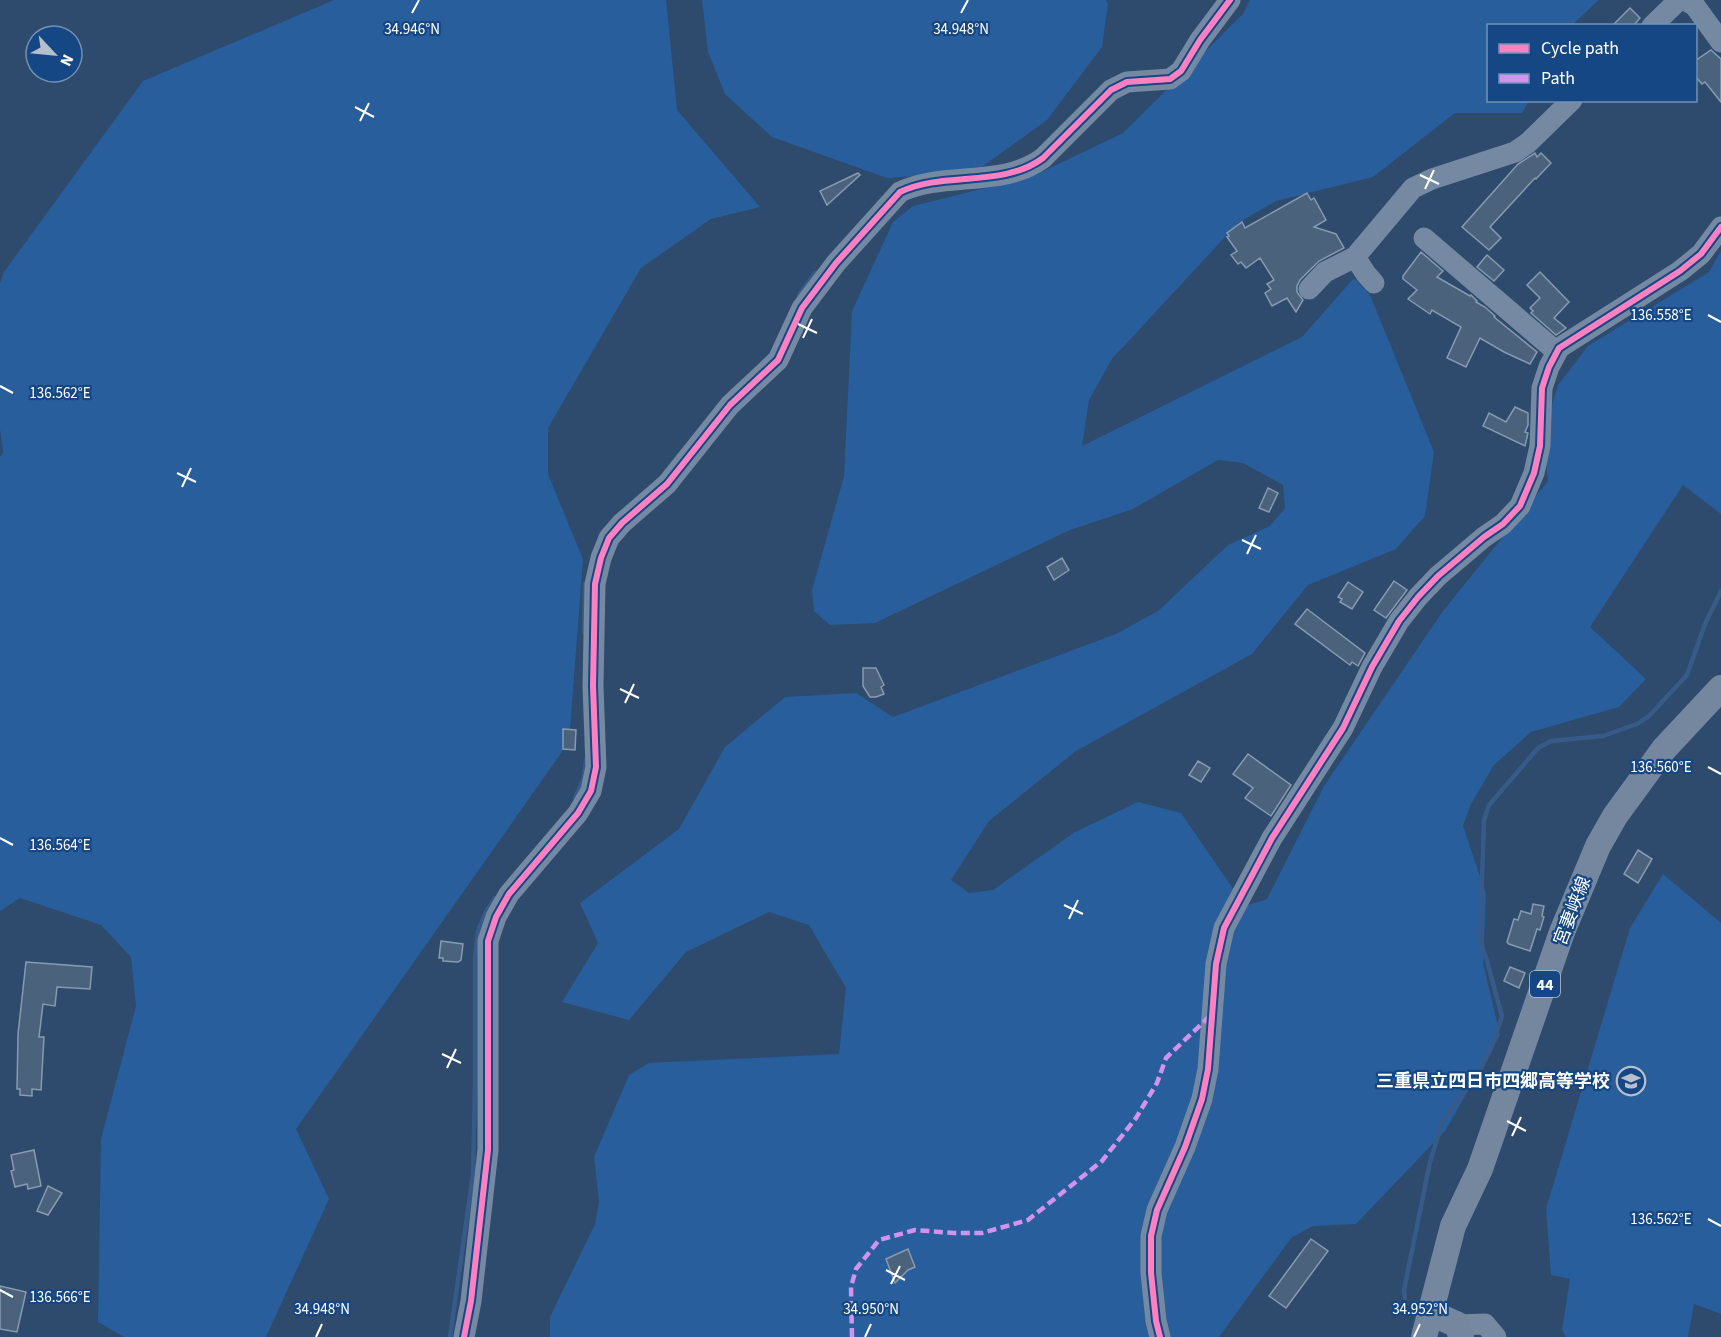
<svg xmlns="http://www.w3.org/2000/svg" width="1721" height="1337" font-family="'Source Sans 3','Noto Sans JP',sans-serif">
	<rect width="100%" height="100%" fill="#2e4a6c"/>
	<g fill="#285e9c">
		<polygon points="334,0 666,0 677,110 760,207 711,219 641,268 548,428 548,474 583,559 569,742 296,1129 329,1199 266,1337 124,1337 98,1322 101,1139 136,1006 131,957 101,925 20,898 0,911 0,457 3,453 0,429 0,283 4,272 143,81"/>
		<polygon points="702,0 1106,0 1108,4 1102,47 1047,120 975,172 887,178 772,137 725,94 708,52"/>
		<polygon points="1250,0 1599,0 1572,25 1488,26 1488,100 1529,101 1522,113 1455,113 1373,177 1276,201 1238,223 1112,359 1089,400 1082,446 1302,337 1354,278 1370,295 1434,452 1425,516 1396,549 1308,585 1252,654 1076,751 989,821 951,880 969,893 993,890 1075,832 1138,802 1181,813 1245,906 1267,899 1324,786 1443,611 1548,481 1543,435 1558,385 1588,346 1709,272 1721,251 1721,514 1683,485 1590,627 1646,679 1619,707 1531,732 1494,765 1471,804 1463,826 1486,894 1483,963 1500,1035 1445,1131 1356,1224 1313,1226 1291,1238 1219,1337 550,1337 550,1317 595,1224 599,1202 594,1157 629,1075 649,1063 839,1054 846,988 809,925 769,912 686,952 629,1020 562,1002 598,943 580,903 679,829 725,747 785,697 856,693 893,717 1116,634 1158,611 1228,545 1270,526 1285,508 1283,485 1243,463 1218,460 1133,509 1070,530 875,623 830,625 814,611 812,590 844,476 852,311 893,222 913,206 1033,176 1123,133 1243,14"/>
		<polygon points="1663,874 1721,923 1721,1314 1694,1304 1688,1337 1566,1337 1562,1330 1570,1279 1551,1275 1546,1209 1630,928"/>
	</g>
	<g fill="none" stroke-linecap="round" stroke-linejoin="round">
		<g stroke="#375b88" stroke-width="4.5">
			<polyline points="799,295 815,273"/>
			<polyline points="584,632 585,584"/>
			<polyline points="575,798 584,778 586,760"/>
			<polyline points="1405,1298 1404,1290 1430,1162 1443,1120 1479,1072 1492,1046 1502,1016 1487,961 1480,941 1484,820 1489,805 1538,748 1551,741 1603,736 1637,724 1649,716 1687,675 1705,624 1721,591"/>
			<polyline points="450,1337 473,1174 475,1085 475,959 478,931 485,914 495,898"/>
		</g>
	</g>
	<g fill="#4b627d" stroke="#889ab0" stroke-width="1.5">
		<polygon points="1630,8 1640,18 1633,26 1612,26"/>
		<polygon points="1711,50 1721,59 1721,102 1705,82 1702,84 1695,76 1695,61"/>
		<polygon points="1535,153 1537,157 1541,153 1551,163 1536,179 1535,178 1490,227 1501,238 1489,250 1462,227 1518,164"/>
		<polygon points="858,173 860,175 827,205 820,191"/>
		<polygon points="1307,193 1311,200 1314,198 1326,220 1314,227 1336,234 1344,248 1319,261 1300,280 1297,286 1297,292 1303,300 1296,312 1287,298 1272,306 1265,293 1271,289 1267,284 1274,280 1260,258 1246,268 1241,262 1238,264 1231,255 1237,251 1227,237 1229,236 1227,233 1242,222 1245,228"/>
		<polygon points="1421,252 1443,271 1437,277 1470,296 1471,295 1477,301 1476,302 1485,307 1495,316 1494,317 1537,352 1530,364 1504,352 1480,338 1466,367 1447,358 1461,327 1432,310 1430,314 1408,299 1417,290 1403,279 1403,276"/>
		<polygon points="1487,255 1504,270 1494,281 1477,267"/>
		<polygon points="1540,272 1569,302 1554,318 1566,328 1556,335 1531,313 1533,311 1530,308 1540,298 1527,285"/>
		<polygon points="1515,407 1528,413 1528,425 1525,432 1528,433 1525,446 1483,426 1489,413 1506,422"/>
		<polygon points="1268,488 1278,493 1269,512 1259,508"/>
		<polygon points="1062,558 1069,570 1054,580 1047,567"/>
		<polygon points="1394,581 1407,590 1386,618 1374,610"/>
		<polygon points="1348,582 1363,592 1352,609 1340,602 1342,599 1338,597"/>
		<polygon points="1307,609 1365,653 1358,666 1352,662 1350,665 1295,624"/>
		<polygon points="863,668 876,668 884,685 881,687 884,694 876,697 870,697 863,686"/>
		<polygon points="563,729 576,730 575,750 563,749"/>
		<polygon points="1248,754 1291,785 1271,816 1245,798 1253,788 1233,774"/>
		<polygon points="1198,761 1210,768 1201,782 1189,775"/>
		<polygon points="1638,850 1652,859 1638,883 1624,874"/>
		<polygon points="1533,904 1544,906 1542,916 1544,917 1540,930 1537,929 1530,951 1509,944 1507,942 1514,919 1518,920 1521,911 1531,914"/>
		<polygon points="441,941 463,944 461,960 458,962 443,961 443,958 439,958"/>
		<polygon points="26,962 92,967 90,989 57,987 55,1006 43,1004 39,1037 44,1037 41,1090 32,1089 32,1096 20,1095 20,1089 17,1089 18,1034"/>
		<polygon points="1510,967 1525,973 1519,988 1504,981"/>
		<polygon points="34,1150 41,1186 28,1189 27,1184 15,1187 11,1171 14,1170 11,1155"/>
		<polygon points="48,1186 62,1193 48,1215 37,1211"/>
		<polygon points="1311,1239 1328,1251 1286,1308 1269,1296"/>
		<polygon points="908,1249 915,1267 908,1270 895,1283 886,1259"/>
		<polygon points="0,1286 26,1292 17,1332 0,1329"/>
	</g>
	<g fill="none" stroke-linecap="round" stroke-linejoin="round">
		<g stroke="#758aa2" stroke-width="21">
			<polyline points="1685,0 1695,6 1721,42"/>
			<polyline points="1652,26 1679,0"/>
			<polyline points="1424,238 1557,352"/>
			<polyline points="1355,257 1366,274 1374,283"/>
			<polyline points="1309,289 1325,272 1355,257 1413,188 1432,179 1515,152 1528,143 1572,100"/>
			<polyline points="1458,1325 1485,1324 1496,1337"/>
			<path d="M464 1337 471 1301 488 1150V941L496 917 509 894 578 813 591 791 596 767 593 686 595 584 601 558 609 538 622 523 667 484 730 405 778 360 802 308 836 263 900 192C944 171 1003 188 1043 158L1111 90 1127 82 1170 79 1181 71 1200 40 1230 0"/>
			<polyline points="1160,1337 1156,1321 1151,1273 1151,1236 1157,1210 1185,1147 1202,1099 1208,1069 1216,964 1224,928 1272,838 1343,728 1372,667 1399,621 1418,597 1438,576 1484,537 1503,524 1520,506 1534,473 1540,446 1542,388 1549,367 1559,348 1680,271 1701,254 1721,227"/>
		</g>
		<g stroke="#74879f" stroke-width="26">
			<polyline points="1431,1313 1458,1325 1461,1337"/>
			<polyline points="1424,1337 1453,1226 1480,1169 1562,932 1598,846 1615,816 1664,749 1721,688"/>
		</g>
		<polyline stroke="#d193ec" stroke-width="4.5" stroke-dasharray="9 4.5" stroke-linecap="butt" points="852,1337 851,1287 856,1269 879,1240 915,1230 954,1233 982,1233 1028,1220 1102,1161 1136,1118 1157,1083 1166,1058 1211,1015"/>
		<g stroke="#154785" stroke-width="10">
			<g id="cycleway">
				<path d="M464 1337 471 1301 488 1150V941L496 917 509 894 578 813 591 791 596 767 593 686 595 584 601 558 609 538 622 523 667 484 730 405 778 360 802 308 836 263 900 192C944 171 1003 188 1043 158L1111 90 1127 82 1170 79 1181 71 1200 40 1230 0"/>
				<polyline points="1160,1337 1156,1321 1151,1273 1151,1236 1157,1210 1185,1147 1202,1099 1208,1069 1216,964 1224,928 1272,838 1343,728 1372,667 1399,621 1418,597 1438,576 1484,537 1503,524 1520,506 1534,473 1540,446 1542,388 1549,367 1559,348 1680,271 1701,254 1721,227"/>
			</g>
		</g>
		<use href="#cycleway" stroke="#ff80c0" stroke-width="6"/>
	</g>
	<path fill="none" stroke="#fff" stroke-width="2" d="M412 13 419 0M961 13 968 0M355 107 374 117M360 121 369 103M1420 175 1439 184M1425 189 1434 170M1708 315 1721 322M798 324 817 333M803 338 812 319M0 386 13 393M177 473 196 482M182 487 191 468M1242 540 1261 549M1247 554 1256 535M620 689 639 698M625 703 634 684M1708 767 1721 774M0 838 13 845M1064 905 1083 914M1069 919 1078 900M442 1054 461 1063M447 1068 456 1049M1507 1121 1526 1131M1512 1136 1521 1117M1708 1219 1721 1226M886 1270 905 1280M891 1284 900 1266M0 1290 13 1297M316 1337 322 1324M865 1337 871 1324M1414 1337 1420 1324"/>
	<defs>
		<g id="school-ring" transform="scale(1.5)"><circle r="9.5" fill="#154785" stroke="#b6c0cc" stroke-width="1.5"/><path d="M0-5L7-2L0 1L-7-2ZM-4 1L0 2.5L4 1V4Q0 6-4 4Z" fill="#b6c0cc"/></g>
	</defs>
	<g fill-rule="evenodd">
		<use href="#school-ring" x="1631" y="1081"/>
	</g>
	<g text-anchor="middle" stroke-width="4.5" stroke-linejoin="round" paint-order="stroke">
		<rect fill="#154785" stroke="#b9c8da" stroke-width="1.5" x="1530" y="971" width="30" height="26" rx="4.5"/>
		<g font-size="16" font-weight="bold" fill="#fff">
			<text x="1545" y="990">44</text>
		</g>
		<g font-size="18" fill="#fff" stroke="#154785">
			<text transform="translate(1572 911) rotate(-69)" y="6">宮妻峡線</text>
		</g>
		<g font-size="18" font-weight="bold" fill="#fff" stroke="#154785" text-anchor="end">
			<text x="1610" y="1087">三重県立四日市四郷高等学校</text>
		</g>
	</g>
	<g font-size="15" text-anchor="middle" fill="#fff" stroke="#154785" stroke-width="4.5" stroke-linejoin="round" paint-order="stroke">
		<text x="412" y="34">34.946°N</text>
		<text x="961" y="34">34.948°N</text>
		<text x="1661" y="320">136.558°E</text>
		<text x="60" y="398">136.562°E</text>
		<text x="1661" y="772">136.560°E</text>
		<text x="60" y="850">136.564°E</text>
		<text x="1661" y="1224">136.562°E</text>
		<text x="60" y="1302">136.566°E</text>
		<text x="322" y="1314">34.948°N</text>
		<text x="871" y="1314">34.950°N</text>
		<text x="1420" y="1314">34.952°N</text>
	</g>
	<rect x="1487" y="24" width="210" height="78" fill="#154785" stroke="#7391b6" stroke-width="1.5"/>
	<rect x="1499" y="44" width="30" height="9" fill="#ff80c0" stroke="#7391b6" stroke-width="1.5"/>
	<text x="1541" y="54" font-size="18" fill="#ffffff">Cycle path</text>
	<rect x="1499" y="74" width="30" height="9" fill="#d193ec" stroke="#7391b6" stroke-width="1.5"/>
	<text x="1541" y="84" font-size="18" fill="#ffffff">Path</text>
	<g transform="translate(54 54) rotate(116)"><circle r="28" fill="#154785" stroke="#7391b6" stroke-width="1.5"/>
	<path d="M0-4.5L10 22L0 15L-10 22Z" fill="#b6c0cc"/>
	<text y="-9" font-size="16" font-weight="bold" text-anchor="middle" fill="#ffffff">N</text>
	</g>
</svg>
